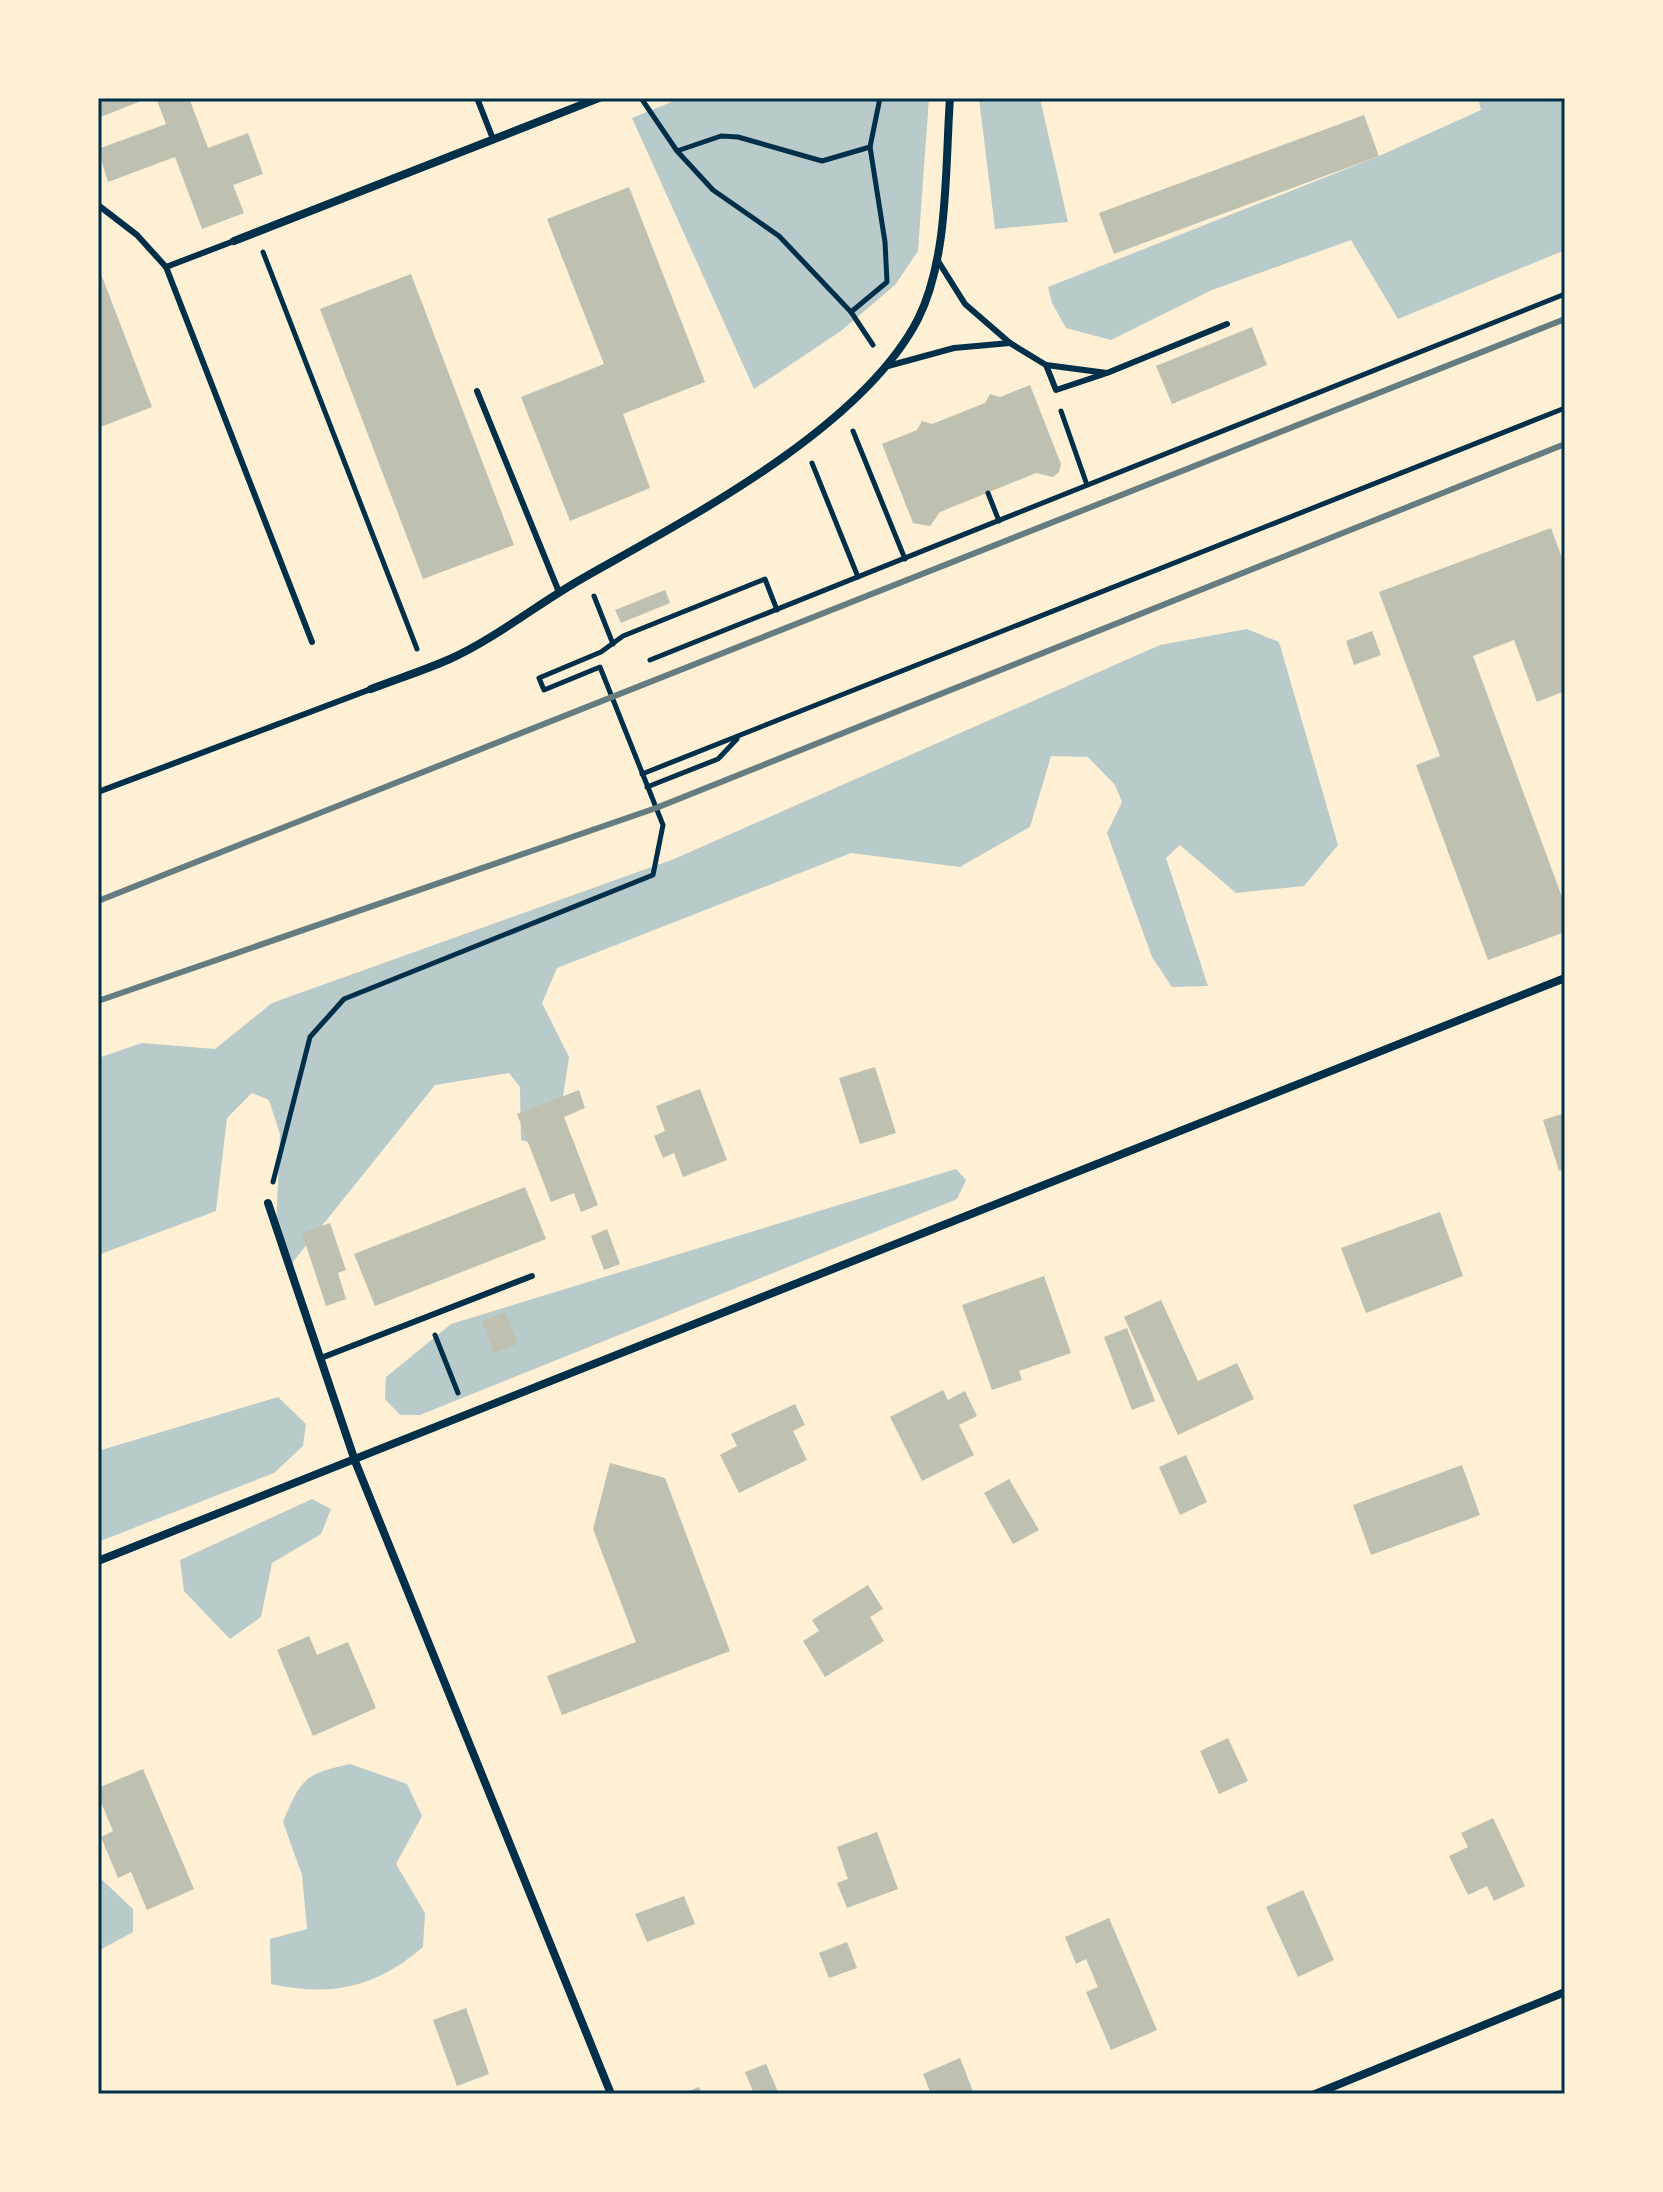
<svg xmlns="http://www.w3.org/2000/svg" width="1663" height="2192" font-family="Arial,sans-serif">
	<rect width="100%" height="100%" fill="#fdf0d5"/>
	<g fill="#b9caca">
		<polygon points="681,98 929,98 918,251 895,285 841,331 754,389 632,118"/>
		<polygon points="979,98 1040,98 1068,222 995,229"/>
		<polygon points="1478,98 1565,98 1565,250 1398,319 1351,240 1212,290 1111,340 1066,328 1052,303 1048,287 1379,156 1481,110"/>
		<polygon points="1247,629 1279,642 1338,845 1304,886 1236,893 1180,845 1166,858 1208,986 1172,987 1152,957 1107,833 1122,802 1115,785 1088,757 1051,756 1030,827 960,867 851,853 557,968 542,1003 569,1057 555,1149 521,1140 520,1087 509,1073 435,1085 292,1263 276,1230 280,1134 269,1100 252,1093 227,1118 216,1211 98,1255 98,1058 142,1043 215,1049 272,1003 674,859 1160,645"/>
		<polygon points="956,1169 966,1180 957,1199 420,1415 400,1415 385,1399 386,1377 451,1324"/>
		<polygon points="278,1397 306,1424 303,1446 274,1473 98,1542 98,1451"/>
		<polygon points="312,1499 331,1509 321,1534 272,1563 261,1617 230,1639 184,1591 180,1560"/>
		<path d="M350 1764 407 1784 422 1816 396 1864 425 1913 423 1947C375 1988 332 1997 271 1984L270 1939 307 1929 302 1875 283 1822C301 1779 304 1774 350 1764Z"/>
		<polygon points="98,1876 133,1909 133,1932 98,1951"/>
	</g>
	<g fill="#bec0b2">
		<polygon points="98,98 149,98 98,118"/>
		<polygon points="156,98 189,98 208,148 248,133 263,174 233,185 244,213 202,229 175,157 108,182 98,149 166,124"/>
		<polygon points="1364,115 1379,156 1114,254 1099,213"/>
		<polygon points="629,187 705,382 623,414 650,488 570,521 521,397 604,364 547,219"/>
		<polygon points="98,266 152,407 98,428"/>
		<polygon points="411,274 514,545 423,579 320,309"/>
		<polygon points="1252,327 1267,365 1172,404 1156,366"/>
		<polygon points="1030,385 1061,464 1059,472 1053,477 1036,473 940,512 930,526 913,523 882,444 917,430 922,421 932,424 985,403 990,394 1000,397"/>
		<polygon points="1551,528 1565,566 1565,691 1537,702 1514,640 1473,656 1565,905 1565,932 1488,960 1416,765 1440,756 1379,592"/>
		<polygon points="665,590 670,603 621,623 615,610"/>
		<polygon points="1372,631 1381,655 1354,665 1346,641"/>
		<polygon points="875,1067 896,1133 860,1144 839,1078"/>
		<polygon points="700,1089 727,1160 683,1177 674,1153 663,1158 654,1136 665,1131 656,1106"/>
		<polygon points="579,1090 585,1108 564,1117 598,1205 581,1212 574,1193 551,1202 517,1114"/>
		<polygon points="1565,1113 1565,1169 1559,1171 1543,1120"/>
		<polygon points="525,1187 546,1239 375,1306 354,1254"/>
		<polygon points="1440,1212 1463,1276 1366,1313 1341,1248"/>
		<polygon points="330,1223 346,1270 338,1273 346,1299 326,1306 302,1233"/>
		<polygon points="607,1229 620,1264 604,1270 591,1236"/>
		<polygon points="1044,1276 1071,1353 1019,1371 1022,1380 992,1390 962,1305"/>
		<polygon points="1161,1300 1198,1381 1237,1363 1254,1399 1178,1435 1124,1317"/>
		<polygon points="505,1312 518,1344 494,1353 482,1321"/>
		<polygon points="1127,1328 1155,1401 1132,1410 1104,1337"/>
		<polygon points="943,1390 948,1400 965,1391 977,1416 959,1425 974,1455 922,1481 890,1417"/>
		<polygon points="795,1404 805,1425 793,1431 807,1460 739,1493 720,1455 737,1446 731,1434"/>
		<polygon points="1186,1455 1207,1502 1180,1515 1159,1467"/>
		<polygon points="610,1463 665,1478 730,1651 562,1715 547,1676 636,1642 593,1529"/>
		<polygon points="1462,1465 1480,1515 1371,1555 1353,1505"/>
		<polygon points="1009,1479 1039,1530 1013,1544 984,1493"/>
		<polygon points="868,1585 883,1609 870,1617 884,1641 825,1677 803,1641 819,1631 812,1620"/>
		<polygon points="309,1636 317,1655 348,1642 376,1708 313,1736 277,1650"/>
		<polygon points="1228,1738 1248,1781 1219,1794 1200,1751"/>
		<polygon points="143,1769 194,1889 147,1910 131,1872 118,1878 101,1837 113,1831 98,1795 98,1788"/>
		<polygon points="1493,1818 1525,1886 1494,1901 1487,1886 1468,1895 1449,1856 1468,1847 1461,1833"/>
		<polygon points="877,1832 898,1889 847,1908 837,1883 848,1879 837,1847"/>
		<polygon points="1303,1890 1334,1960 1298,1977 1266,1907"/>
		<polygon points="684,1896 695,1924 647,1942 635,1914"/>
		<polygon points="1109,1918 1157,2030 1111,2050 1086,1992 1098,1987 1086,1959 1076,1964 1065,1937"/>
		<polygon points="847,1942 857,1968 829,1978 819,1953"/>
		<polygon points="466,2008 489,2074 457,2086 433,2020"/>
		<polygon points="960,2058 974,2094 931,2094 923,2074"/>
		<polygon points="766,2064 779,2094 754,2094 745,2072"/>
		<polygon points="699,2087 702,2094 681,2094"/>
	</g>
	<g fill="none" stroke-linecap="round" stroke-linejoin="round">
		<g stroke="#003049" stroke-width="5">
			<polyline points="641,98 677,151 713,190 779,236 851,312 887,282 885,242 870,147 880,98"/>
			<polyline points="677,151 721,136 738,137 822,161 870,147"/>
			<polyline points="263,252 417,649"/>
			<polyline points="851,312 873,345"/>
			<polyline points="1061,411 1087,485"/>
			<polyline points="853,431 905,559"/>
			<polyline points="812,463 858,577"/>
			<polyline points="988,493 999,521"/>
			<polyline points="594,596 613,644"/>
			<polyline points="650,660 1565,294"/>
			<polyline points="642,774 1565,408"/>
			<polyline points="647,787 718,759 737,739"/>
			<polyline points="273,1182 310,1037 344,999 653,875 663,825 600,667 544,690 539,678 601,652 623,636 765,579 777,610"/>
			<polyline points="435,1335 458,1393"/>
		</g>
		<g stroke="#003049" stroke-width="6">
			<polyline points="477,98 493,139"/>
			<polyline points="98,205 137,235 166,267 234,241"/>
			<polyline points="938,261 965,304 1010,343 1046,365 1107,373 1227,324"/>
			<polyline points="166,267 312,642"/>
			<polyline points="1046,365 1056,390 1104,374"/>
			<polyline points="888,366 954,348 1010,343"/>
			<polyline points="477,391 559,592"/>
			<polyline points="98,792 371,689"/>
			<polyline points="321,1358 532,1276"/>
		</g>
		<g stroke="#003049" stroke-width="8">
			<polyline points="234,241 599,98"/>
			<path d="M371 689C397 679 425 670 450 659 498 637 540 602 585 577 689 518 862 428 918 319 949 257 945 167 950 98"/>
			<polyline points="268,1203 355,1461 611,2094"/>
			<polyline points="98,1561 1565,978"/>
			<polyline points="1315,2094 1565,1992"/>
		</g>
		<g stroke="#657d81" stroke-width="6">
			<polyline points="98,901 1565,319"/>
			<polyline points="98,1001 656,808 1565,444"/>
		</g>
	</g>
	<rect width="1663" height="2192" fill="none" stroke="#fdf0d5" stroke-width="200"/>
	<rect x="100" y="100" width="1463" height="1992" fill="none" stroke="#003049" stroke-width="3"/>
</svg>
